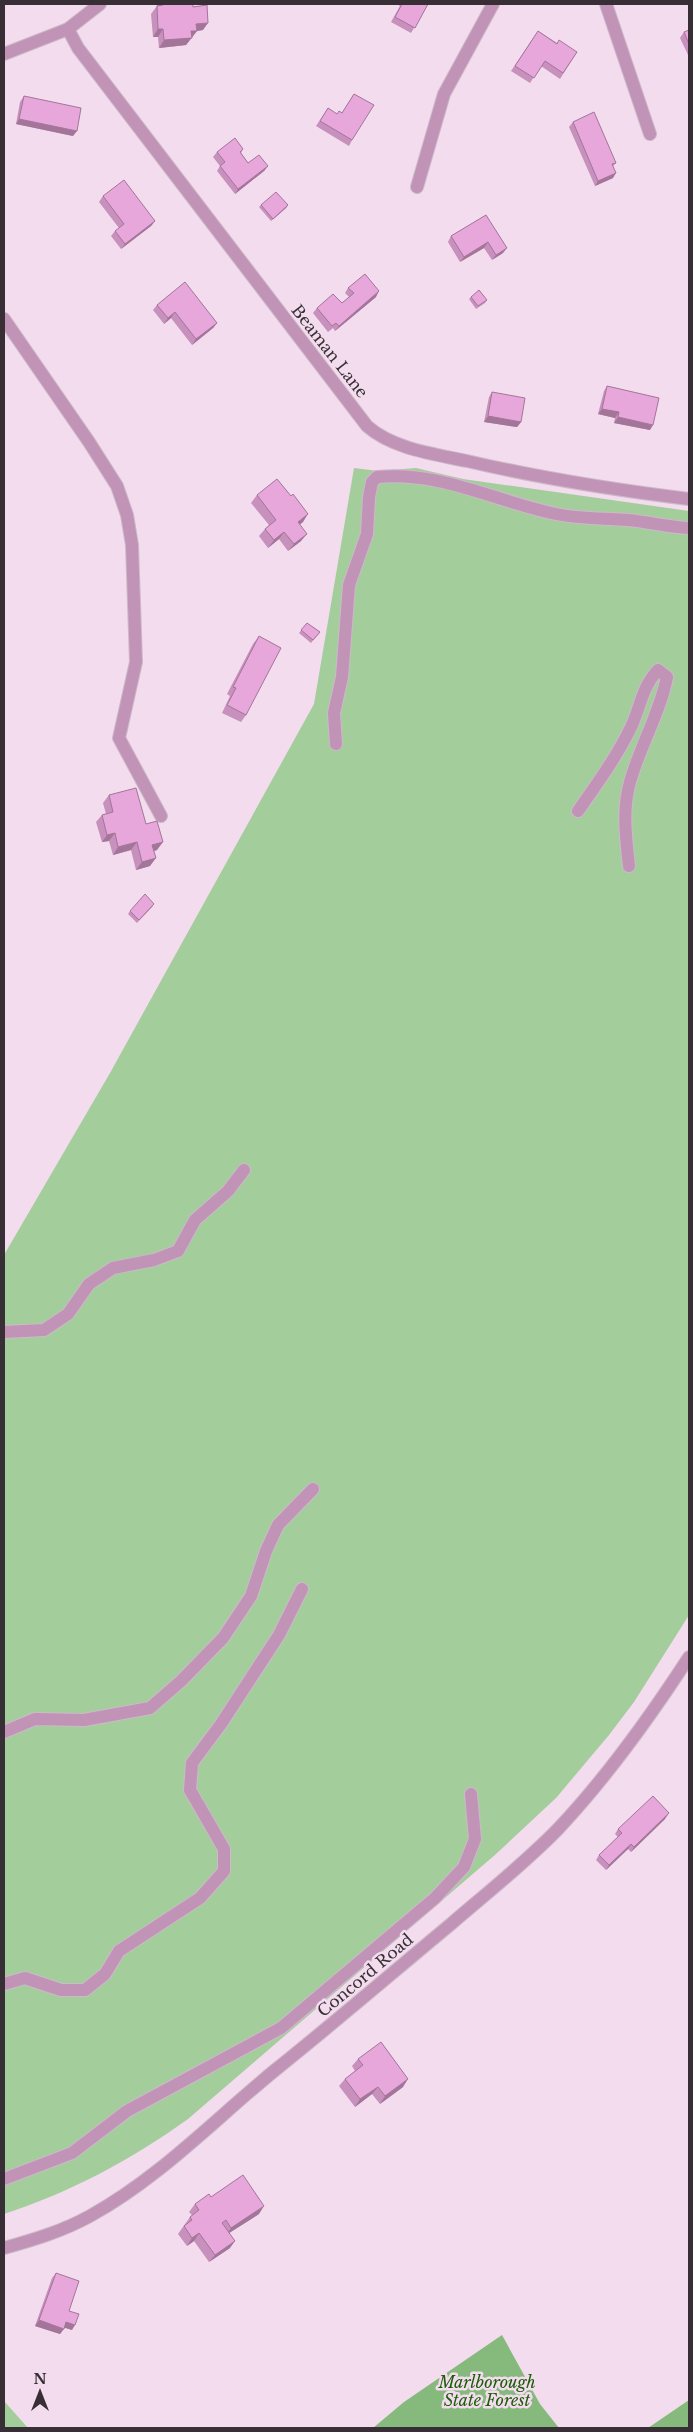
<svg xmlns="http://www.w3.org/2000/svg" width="693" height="2432" font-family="'Libre Baskerville',serif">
	<rect width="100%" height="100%" fill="#f2dced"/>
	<g fill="#a4cd9c">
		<path d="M354 468 378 471 416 468 463 479 689 511V1615L634 1702 609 1735 556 1798 496 1854 188 2119C131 2160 71 2192 4 2214V1255L110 1073 314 704Z"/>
		<polygon points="4,2401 28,2428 4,2428"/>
	</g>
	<g fill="#86b97c">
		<polygon points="502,2335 540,2404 559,2428 373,2428 404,2402"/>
		<polygon points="689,2400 689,2428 648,2428"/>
	</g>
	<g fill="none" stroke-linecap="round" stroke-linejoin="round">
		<g stroke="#cdb9c8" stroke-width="14">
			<g id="minor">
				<polyline points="606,4 650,134"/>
				<path d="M68 29 78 48 367 426C393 449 434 454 467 461 540 478 615 490 689 499"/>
				<polyline points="4,54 68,29 100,4"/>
				<polyline points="417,187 444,94 493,4"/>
				<polyline points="4,319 89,442 117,486 127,515 132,545 136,662 119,738 161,816"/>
				<path d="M336 744 334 713 342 677 349 585 367 534 369 497 372 482 377 477C442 471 494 501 556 514 580 519 604 518 628 520 649 522 669 527 689 528"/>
				<path d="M578 811C597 784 618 755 632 725 641 705 642 687 658 670L667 677C660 713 640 746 630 782 622 810 626 838 629 866"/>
				<polyline points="4,1332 44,1330 68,1314 89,1284 113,1268 154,1260 178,1251 195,1220 228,1191 244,1170"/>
				<polyline points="4,1732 35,1719 84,1720 150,1708 181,1681 223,1638 251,1596 266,1551 278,1525 313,1489"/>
				<polyline points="4,1984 25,1978 61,1990 85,1990 105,1974 119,1951 200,1898 224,1871 224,1849 190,1790 192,1763 221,1724 279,1635 302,1589"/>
				<polyline points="4,2179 72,2153 127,2111 281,2028 435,1898 464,1867 475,1839 471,1794"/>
				<path d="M4 2248C33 2240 63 2231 90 2216 159 2178 213 2121 274 2071 334 2023 392 1973 451 1924 487 1893 525 1863 558 1829 607 1777 650 1717 689 1657"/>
			</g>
		</g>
		<use href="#minor" stroke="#c093b7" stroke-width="12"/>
	</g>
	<g fill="#c890bc">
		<polygon points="156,4 193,4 193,7 203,30 197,31 186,45 159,48 158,37 153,37 151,14 157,6"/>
		<polygon points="397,4 428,4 411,33 391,22 400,6"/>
		<polygon points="689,30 689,57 680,38 684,32"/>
		<polygon points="538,31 557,43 577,52 560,79 541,66 530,83 511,71"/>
		<polygon points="354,94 352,140 349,146 316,126 328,108 337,114 342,113"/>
		<polygon points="24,96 73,136 16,124 20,102"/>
		<polygon points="573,122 616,163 613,166 613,178 595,186 569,127"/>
		<polygon points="243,149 241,153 248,163 268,166 264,171 235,194 217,171 220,166 213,157 217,152"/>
		<polygon points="103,196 155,221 151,226 121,249 111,236 115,231 119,228 99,202"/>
		<polygon points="261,205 288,205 286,208 271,221 259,207"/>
		<polygon points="486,215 503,253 492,260 484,248 460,262 448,242 451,236"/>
		<polygon points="348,288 376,297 335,331 333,328 328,332 313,313 317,308 342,303 349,297 345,293"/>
		<polygon points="471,297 487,300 485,303 476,309 469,299"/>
		<polygon points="157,305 217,323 213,328 192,345 171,318 164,324 153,310"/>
		<polygon points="607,386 650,430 614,423 615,418 598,414 604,391"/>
		<polygon points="492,392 521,422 517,427 484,422 489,397"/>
		<polygon points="257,495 303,522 300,524 301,541 288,551 279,539 268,548 259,536 265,529 269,525 251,503"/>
		<polygon points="307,623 320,632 311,643 299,633"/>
		<polygon points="259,636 246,715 241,722 222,713 230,696 227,694 253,644"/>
		<polygon points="109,795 146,824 157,850 154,851 150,866 136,870 131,850 113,855 109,841 102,842 96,822 102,815 106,814 103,803"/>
		<polygon points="153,906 137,923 128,914 130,911"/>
		<polygon points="665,1819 631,1852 628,1849 606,1870 596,1860 599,1855 618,1837 615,1834 618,1829"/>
		<polygon points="358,2059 403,2087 380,2104 372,2094 355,2107 339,2086 345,2079 355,2071 352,2066"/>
		<polygon points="211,2197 259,2214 229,2233 230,2248 209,2262 194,2241 187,2246 178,2234 190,2217 192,2215 189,2212 195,2204"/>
		<polygon points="56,2273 69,2311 72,2330 64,2327 60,2334 35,2326 52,2278"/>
	</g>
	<g fill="#a27599">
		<polygon points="208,23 203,30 197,31 186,45 159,48 164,40 191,31 196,24"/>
		<polygon points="158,29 163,29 158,37 153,37"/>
		<polygon points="19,119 77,131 73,136 16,124"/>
		<polygon points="268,166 264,171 235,194 238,189"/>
		<polygon points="616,173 613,178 595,186 598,181"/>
		<polygon points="288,205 286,208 271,221 273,219"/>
		<polygon points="155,221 151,226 121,249 125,244"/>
		<polygon points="488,242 484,248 460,262 464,257"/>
		<polygon points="507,248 503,253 492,260 496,255"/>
		<polygon points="379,291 376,297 335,331 339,326"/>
		<polygon points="175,312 171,318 164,324 168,318"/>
		<polygon points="217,323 213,328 192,345 196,339"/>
		<polygon points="602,409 619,412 615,418 598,414"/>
		<polygon points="488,416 521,422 517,427 484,422"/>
		<polygon points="618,417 653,425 650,430 614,423"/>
		<polygon points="308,514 303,522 293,530 298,522"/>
		<polygon points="284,532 279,539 268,548 274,540"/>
		<polygon points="307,534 301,541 288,551 294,544"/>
		<polygon points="115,833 109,841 102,842 107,835"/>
		<polygon points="137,842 131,850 113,855 118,847"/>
		<polygon points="163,842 157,850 147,853 152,845"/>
		<polygon points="156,858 150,866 136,870 142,862"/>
		<polygon points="669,1813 665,1819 631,1852 634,1847"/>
		<polygon points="631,1844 628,1849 606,1870 609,1865"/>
		<polygon points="408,2079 403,2087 380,2104 385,2096"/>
		<polygon points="378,2087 372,2094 355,2107 360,2099"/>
		<polygon points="264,2206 259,2214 226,2235 231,2228"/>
		<polygon points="199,2233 194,2241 187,2246 192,2238"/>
		<polygon points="235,2241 230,2248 209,2262 215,2255"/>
		<polygon points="39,2320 64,2329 60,2334 35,2326"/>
		<polygon points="66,2322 75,2325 72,2330 62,2327"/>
	</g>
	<g fill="#e8a7db" stroke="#a27599">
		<polygon points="163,4 193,4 193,7 207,5 208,23 196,24 197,31 191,31 192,38 164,40 163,29 158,29 157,6 163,5"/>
		<polygon points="402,4 428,4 415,28 395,17"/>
		<polygon points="689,30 689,44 684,32"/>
		<polygon points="538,31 557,44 559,40 577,52 563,73 545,61 534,78 515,66"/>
		<polygon points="354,94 374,105 352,140 320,121 328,108 337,114 339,111 342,113"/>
		<polygon points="24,96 81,108 77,131 19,119"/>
		<polygon points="594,112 616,163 612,164 616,173 598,181 573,122"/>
		<polygon points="235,138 243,149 240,152 248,163 259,155 268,166 238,189 220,166 225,162 217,152"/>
		<polygon points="124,180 155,221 125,244 115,231 124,224 103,196"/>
		<polygon points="276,192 288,205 273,219 261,205"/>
		<polygon points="486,215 507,248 496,255 488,242 464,257 451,236"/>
		<polygon points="365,274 379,291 339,326 336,323 332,326 317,308 333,294 342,303 354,293 348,288"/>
		<polygon points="185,282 217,323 196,339 175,312 168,318 157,305"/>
		<polygon points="479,290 487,300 478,306 471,297"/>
		<polygon points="607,386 659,398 653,425 618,417 619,412 602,409"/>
		<polygon points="492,392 525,398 521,422 488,416"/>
		<polygon points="277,479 291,496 293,494 308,514 298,522 307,534 294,544 284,532 274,540 265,529 276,520 257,495"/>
		<polygon points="307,623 320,632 313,640 301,630"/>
		<polygon points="259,636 281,648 246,715 227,705 236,688 233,687"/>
		<polygon points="136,788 146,824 157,821 163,842 152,845 156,858 142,862 137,842 118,847 115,833 107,835 102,815 113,812 109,795"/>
		<polygon points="145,894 154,904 139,920 130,911"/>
		<polygon points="653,1796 669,1813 634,1847 631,1844 609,1865 599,1855 622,1833 618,1829"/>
		<polygon points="381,2042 408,2079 385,2096 378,2087 360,2099 345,2079 363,2065 358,2059"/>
		<polygon points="243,2175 264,2206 231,2228 226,2220 222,2223 235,2241 215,2255 199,2233 192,2238 184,2226 192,2220 190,2217 199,2210 195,2204 209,2194 211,2197"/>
		<polygon points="56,2273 79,2281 69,2311 79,2314 75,2325 66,2322 64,2329 39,2320"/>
	</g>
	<g text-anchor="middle" stroke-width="5" stroke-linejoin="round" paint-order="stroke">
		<g font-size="16" fill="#372f35" stroke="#f2dced">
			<text transform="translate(330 351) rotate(52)" y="6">Beaman Lane</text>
			<text transform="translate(365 1975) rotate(-40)" y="6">Concord Road</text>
		</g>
		<g font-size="16" font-style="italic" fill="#1b5d07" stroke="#f2dced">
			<text x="487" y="2388">Marlborough<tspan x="487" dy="18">State Forest</tspan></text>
		</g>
	</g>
	<rect width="693" height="2432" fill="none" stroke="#372f35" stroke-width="10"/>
	<g transform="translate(40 2392)" stroke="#f2dced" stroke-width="4" paint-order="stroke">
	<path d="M0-4L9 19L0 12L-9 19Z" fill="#372f35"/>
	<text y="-8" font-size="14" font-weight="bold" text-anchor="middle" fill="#372f35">N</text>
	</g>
</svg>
